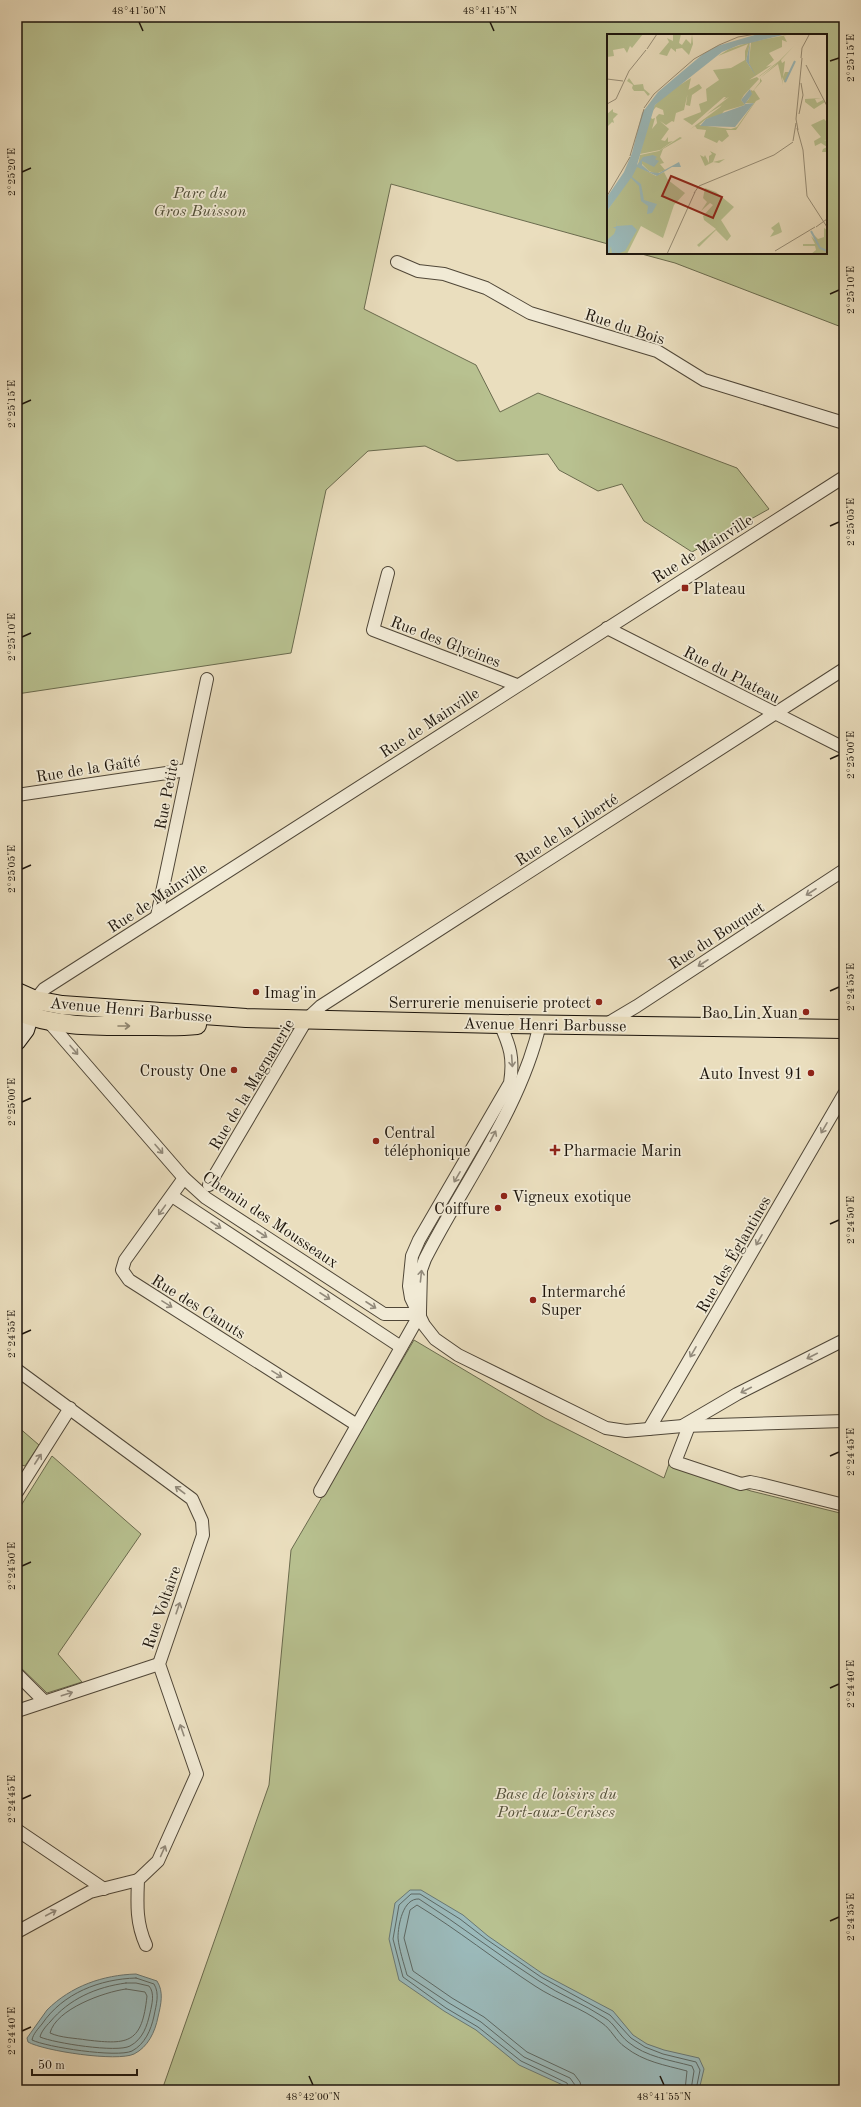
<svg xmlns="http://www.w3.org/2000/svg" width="861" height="2107" font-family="'Old Standard TT',serif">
	<rect width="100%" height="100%" fill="#eadebe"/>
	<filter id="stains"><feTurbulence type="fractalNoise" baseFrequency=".005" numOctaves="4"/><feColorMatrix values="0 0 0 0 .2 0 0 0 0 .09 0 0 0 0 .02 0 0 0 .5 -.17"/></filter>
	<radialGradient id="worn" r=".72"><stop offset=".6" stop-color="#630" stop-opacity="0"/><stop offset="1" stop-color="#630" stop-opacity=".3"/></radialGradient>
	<g fill="#b8c190" stroke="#6a6b4e">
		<polygon points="17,17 844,17 844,328 675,263 638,253 826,253 826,35 608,35 608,244 391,184 364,309 476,365 500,412 538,393 737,468 769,509 692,552 644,521 622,484 598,491 559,470 548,454 457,461 425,446 368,451 326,490 291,653 17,694"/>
		<polygon points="414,1340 545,1418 664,1478 669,1464 751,1491 844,1514 844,2090 162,2090 269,1785 291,1550"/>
		<polygon points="17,1426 39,1445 25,1466 17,1464"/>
		<polygon points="52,1456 141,1534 58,1654 82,1682 47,1693 17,1664 17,1512"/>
	</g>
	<g fill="#9bbabb" stroke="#697875">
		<polygon points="410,1890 421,1890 463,1915 488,1936 543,1974 613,2011 633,2035 647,2044 664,2050 699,2058 704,2069 699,2090 567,2090 565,2086 519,2065 476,2030 444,2011 399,1980 389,1939 395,1903"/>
		<path d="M136 1974 157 1981C164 1992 161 2004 158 2017 155 2032 148 2047 134 2054 117 2062 44 2051 28 2042L27 2038C34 2029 40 2019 47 2010 71 1986 103 1975 136 1974Z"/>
	</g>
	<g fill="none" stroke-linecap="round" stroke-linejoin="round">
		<g stroke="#5c6864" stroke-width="1">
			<path d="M136 1978 154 1984C160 1994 156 2005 154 2016 151 2030 145 2044 132 2051 117 2058 46 2047 32 2040 33 2034 38 2029 42 2024 63 1993 100 1979 136 1978Z"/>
			<path d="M126 1983H136L149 1986C155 1993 152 2004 150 2013 147 2026 143 2039 130 2046 117 2053 54 2043 40 2037 41 2032 46 2026 50 2022 69 1999 96 1987 126 1983Z"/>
			<path d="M126 1989 145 1992 147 1996C142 2043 129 2045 87 2040 75 2038 61 2038 50 2033 56 2009 104 1992 126 1989Z"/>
			<polyline points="570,2090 567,2083 521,2061 478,2027 446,2008 403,1977 393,1939 399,1905 411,1894 420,1894 460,1919 486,1939 541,1977 610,2015 631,2038 645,2047 663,2054 696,2062 700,2070 696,2090"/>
			<path d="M576 2090 575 2085 570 2078 524 2057 481 2022 449 2003 407 1975C404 1964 399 1949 398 1938 398 1925 403 1898 419 1899 460 1925 498 1955 539 1981 560 1995 584 2004 605 2018 614 2023 619 2035 628 2042 646 2057 670 2060 692 2066L694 2071 691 2090"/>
			<path d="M582 2090 580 2082 574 2074 527 2052 484 2017 452 1998 413 1971 404 1938 410 1910 417 1905C458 1930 495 1960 535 1986 556 2000 582 2008 602 2023 611 2029 616 2041 625 2047 644 2062 665 2065 687 2071L685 2090"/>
		</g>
		<g stroke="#504738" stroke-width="14">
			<g id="street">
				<polyline points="397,262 418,271 444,274 486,288 530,313 657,351 704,380 844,423"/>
				<polyline points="388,573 373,630 517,685"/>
				<polyline points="607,628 844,748"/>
				<polyline points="17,795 187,770"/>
				<polyline points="157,916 207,679"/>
				<polyline points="35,1000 44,989 844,477"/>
				<polyline points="48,1021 184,1178 206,1198 384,1314 420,1314"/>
				<path d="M500 1024C510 1046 514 1058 510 1083L419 1240 412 1256 409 1286 411 1298 424 1325 435 1339 458 1355 606 1428 626 1431 683 1426 844 1421"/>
				<polyline points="605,1025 637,1006 844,870"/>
				<polyline points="184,1178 125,1260 122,1270 129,1280 357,1425"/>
				<polyline points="209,1185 307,1019 321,1006 844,669"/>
				<polyline points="172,1196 401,1347"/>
				<path d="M420 1311 421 1270 425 1259C464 1182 520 1110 540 1024"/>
				<path d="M17 1370 192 1499 202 1521 203 1535 159 1664 197 1774 158 1861 138 1880C137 1904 136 1923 146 1945"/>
				<polyline points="684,1425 737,1394 844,1340"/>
				<polyline points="689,1426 675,1462 741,1484 750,1482 760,1484 844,1505"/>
				<polyline points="649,1429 844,1094"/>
				<polyline points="320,1491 420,1314"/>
				<polyline points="17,1492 70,1408"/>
				<polyline points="17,1674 44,1701"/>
				<polyline points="17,1711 159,1664"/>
				<polyline points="17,1830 104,1889"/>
				<polyline points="17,1932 90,1892 138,1880"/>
			</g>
		</g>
		<g stroke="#1d150c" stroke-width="18">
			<polyline id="secondary" points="17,1020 30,1017 26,1030 17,1042"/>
		</g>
		<g stroke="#1d150c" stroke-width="20">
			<g id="primary">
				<polyline points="17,992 35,1000 62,1005 246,1018 500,1024 844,1029"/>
				<path d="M17 1011C56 1028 100 1026 142 1026 160 1026 179 1027 197 1025"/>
			</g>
		</g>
		<use href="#street" stroke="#f1ead5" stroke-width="12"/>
		<use href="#secondary" stroke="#f1ead5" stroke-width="16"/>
		<use href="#primary" stroke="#eadebe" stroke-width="18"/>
	</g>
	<defs><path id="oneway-shaft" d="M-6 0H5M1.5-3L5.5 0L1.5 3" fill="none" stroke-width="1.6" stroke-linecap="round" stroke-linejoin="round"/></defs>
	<g stroke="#928a7b">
		<use href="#oneway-shaft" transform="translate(811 892) rotate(147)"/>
		<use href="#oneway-shaft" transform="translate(703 963) rotate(147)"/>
		<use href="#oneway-shaft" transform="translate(74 1050) rotate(49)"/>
		<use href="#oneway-shaft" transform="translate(512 1061) rotate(86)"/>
		<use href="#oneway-shaft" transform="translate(824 1128) rotate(120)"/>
		<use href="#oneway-shaft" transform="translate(493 1136) rotate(-62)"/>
		<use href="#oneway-shaft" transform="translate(159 1149) rotate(49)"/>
		<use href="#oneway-shaft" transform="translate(457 1177) rotate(120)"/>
		<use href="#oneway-shaft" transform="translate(162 1210) rotate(126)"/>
		<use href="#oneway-shaft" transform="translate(216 1225) rotate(33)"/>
		<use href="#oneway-shaft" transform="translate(262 1234) rotate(33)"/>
		<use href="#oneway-shaft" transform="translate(759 1240) rotate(120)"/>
		<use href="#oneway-shaft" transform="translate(421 1276) rotate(-84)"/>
		<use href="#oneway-shaft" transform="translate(325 1296) rotate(33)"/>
		<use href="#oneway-shaft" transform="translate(167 1304) rotate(32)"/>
		<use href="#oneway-shaft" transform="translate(371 1305) rotate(33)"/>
		<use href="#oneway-shaft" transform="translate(693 1352) rotate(120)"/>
		<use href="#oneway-shaft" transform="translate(812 1356) rotate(153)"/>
		<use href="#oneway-shaft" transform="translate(277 1374) rotate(32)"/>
		<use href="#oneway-shaft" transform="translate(746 1390) rotate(153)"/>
		<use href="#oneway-shaft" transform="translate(38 1459) rotate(-57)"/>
		<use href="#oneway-shaft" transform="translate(180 1490) rotate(-143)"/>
		<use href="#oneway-shaft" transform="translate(178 1608) rotate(-71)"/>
		<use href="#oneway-shaft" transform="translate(67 1694) rotate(-18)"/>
		<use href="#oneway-shaft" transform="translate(182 1730) rotate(-109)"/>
		<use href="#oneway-shaft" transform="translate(163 1851) rotate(-66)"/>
		<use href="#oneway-shaft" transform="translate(51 1913) rotate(-28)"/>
	</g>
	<use stroke="#8e846e" href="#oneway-shaft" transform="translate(124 1026)"/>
	<path fill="none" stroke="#1d150c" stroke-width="1.5" d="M139 22 143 31M490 22 494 31M830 61 839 58M22 172 31 168M830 294 839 290M22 404 31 400M830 526 839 522M22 637 31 633M830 759 839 755M22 869 31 865M830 991 839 987M22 1102 31 1098M830 1224 839 1220M22 1334 31 1330M830 1456 839 1452M22 1566 31 1562M830 1688 839 1684M22 1799 31 1795M830 1921 839 1917M22 2031 31 2027M309 2076 313 2085M660 2076 664 2085"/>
	<g fill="#8f2418" stroke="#f1ead5" stroke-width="1.5">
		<rect x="681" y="584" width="8" height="8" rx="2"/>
		<circle cx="256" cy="992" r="4"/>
		<circle cx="599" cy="1002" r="4"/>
		<circle cx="806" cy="1012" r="4"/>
		<circle cx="234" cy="1070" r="4"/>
		<circle cx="811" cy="1073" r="4"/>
		<circle cx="376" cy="1141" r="4"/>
		<path d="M553 1144h4v4h4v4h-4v4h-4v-4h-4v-4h4z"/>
		<circle cx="504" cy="1196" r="4"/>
		<circle cx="498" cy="1208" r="4"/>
		<circle cx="533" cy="1300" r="4"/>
	</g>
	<g text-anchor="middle" stroke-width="3.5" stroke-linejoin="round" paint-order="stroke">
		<g font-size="16" font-style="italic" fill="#53513a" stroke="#f1ead5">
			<text x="200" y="198">Parc du<tspan x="200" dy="18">Gros Buisson</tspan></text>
			<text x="556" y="1799">Base de loisirs du<tspan x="556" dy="18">Port-aux-Cerises</tspan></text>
		</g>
		<g font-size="16" fill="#1d150c" stroke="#f1ead5">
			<text transform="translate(625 326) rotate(18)" y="6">Rue du Bois</text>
			<text transform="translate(702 548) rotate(-32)" y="6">Rue de Mainville</text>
			<text transform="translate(446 641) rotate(21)" y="6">Rue des Glycines</text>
			<text transform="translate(732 674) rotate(27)" y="6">Rue du Plateau</text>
			<text transform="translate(429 722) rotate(-33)" y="6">Rue de Mainville</text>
			<text transform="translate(88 768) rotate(-9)" y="6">Rue de la Gaîté</text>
			<text transform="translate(166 794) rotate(-79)" y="6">Rue Petite</text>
			<text transform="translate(566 829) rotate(-33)" y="6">Rue de la Liberté</text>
			<text transform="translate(157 897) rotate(-33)" y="6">Rue de Mainville</text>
			<text transform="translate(716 935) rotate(-33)" y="6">Rue du Bouquet</text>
			<text transform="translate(131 1009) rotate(5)" y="6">Avenue Henri Barbusse</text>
			<text transform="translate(545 1024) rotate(1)" y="6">Avenue Henri Barbusse</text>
			<text transform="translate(251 1084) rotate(-59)" y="6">Rue de la Magnanerie</text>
			<text transform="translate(271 1219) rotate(34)" y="6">Chemin des Mousseaux</text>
			<text transform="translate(733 1254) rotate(-60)" y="6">Rue des Églantines</text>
			<text transform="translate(199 1306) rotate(32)" y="6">Rue des Canuts</text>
			<text transform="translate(161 1607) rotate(-71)" y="6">Rue Voltaire</text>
		</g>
		<g font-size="16" fill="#1d150c" stroke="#f1ead5" text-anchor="start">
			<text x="693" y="594">Plateau</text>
			<text x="264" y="998">Imag'in</text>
			<text x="591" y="1008" text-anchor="end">Serrurerie menuiserie protect</text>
			<text x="798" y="1018" text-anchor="end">Bao Lin Xuan</text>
			<text x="226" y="1076" text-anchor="end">Crousty One</text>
			<text x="803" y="1079" text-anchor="end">Auto Invest 91</text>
			<text x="384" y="1138">Central<tspan x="384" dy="18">téléphonique</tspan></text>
			<text x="563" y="1156">Pharmacie Marin</text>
			<text x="512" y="1202">Vigneux exotique</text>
			<text x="490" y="1214" text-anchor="end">Coiffure</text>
			<text x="541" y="1297">Intermarché<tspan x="541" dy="18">Super</tspan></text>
		</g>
	</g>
	<g transform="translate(607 34)">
		<rect width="220" height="220" fill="#eadebe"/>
		<path d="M0 0H36L25 14 23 12 20 19 17 14 6 16 7 22 0 23ZM66 0H74L72 9 75 11 79 5 84 10 85 0 86 10 82 21 75 14 69 15V18L64 14 60 22 52 20 62 8 60 4 66 7ZM180 1 177 2 180 8 175 6V13L162 19 167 26 159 33 165 31 142 46 150 43 152 45 137 61 134 66 138 71 117 77 114 81 99 85 92 91 124 95 130 93 147 69H138L142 65 144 56 146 57 153 48V44L172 28 153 42 151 43 172 27 187 12 174 26 175 29 178 27 176 43 178 38H182L178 49 175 43 176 51 171 30 153 44 155 47 147 56 153 65 149 67 129 96H119L122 102 115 108 112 106 110 109 97 103 99 96 90 95 88 92 82 96 112 74 115 71 99 81 122 63 116 66 119 63H117L85 91 76 85 94 78 92 70 100 67 99 55 112 46 106 36 124 34 138 26V17L141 10 111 22 122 15 143 8 139 27 145 36 142 29 144 8ZM22 44 27 51 36 50 37 55 43 60 41 62 37 57H27L25 54 26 51 20 47ZM84 44 77 76 69 79 67 88 65 87 59 91 53 87 62 95 54 106 58 107 61 103V108L66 107 53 116 33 120 43 82 45 85 48 84 45 95 50 89 49 83 52 80 57 81 56 76 49 73 44 79 48 71 60 59ZM92 50 95 54 85 61 83 72 79 71 81 56ZM215 64 208 65 210 69 216 66 218 68 207 75 198 68V65ZM6 75V78L11 80 6 85 7 89 5 88 0 93V80ZM217 85 220 88V105L217 107 220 106V118H215L216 115 220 113 214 109 208 112 207 107 214 103 204 91ZM73 103 75 104 56 115 53 123 57 129 53 130 58 136 49 140 42 137 33 128 31 131 33 121 52 117ZM103 117 109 120 106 128 118 125 112 129 106 128 98 132 93 121 97 123 98 121 102 129V122L105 120ZM30 132 49 142 57 138 61 146 78 159 67 171 56 204 34 192 20 220H0V177ZM98 154 109 158 127 173 114 186 124 202 120 207 109 196 92 213 90 211 109 195 97 186 96 182 106 171 103 169 94 177 100 168 96 164ZM172 188 175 198 171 200 170 198 171 200 163 203 167 197 164 194ZM217 194 220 196V220H204L209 216 208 212H196V210H208L204 202 208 206 207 201 211 205 217 203Z" fill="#b8c190"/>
		<path d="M151 0H180L143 9 142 29 149 42 139 27 143 9 132 11 115 18 48 71 30 131 36 123 46 121 50 123 48 125 52 127 47 133 35 127V131L43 138 52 139 72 128 74 133H65L50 142 30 133 25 143 34 150 37 166 50 170 45 179 40 180 41 172 34 167 32 152 24 144 0 177V163L17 138 25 119 35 79 32 78 35 79 51 58 96 20 110 12ZM143 55 145 60 138 70 147 69 128 93 93 92 99 85 138 71 134 66ZM11 183 9 192 25 191 30 196 18 217 10 220 8 216 9 220H5L4 212 2 220 0 219V206L7 200 9 195 6 193H9V191Z" fill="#9bbabb"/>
		<path fill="none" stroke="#9bbabb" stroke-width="2" d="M178 48 188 27M204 197 213 214 220 217"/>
		<path fill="none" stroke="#988e77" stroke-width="1" d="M40 15 50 0M194 24 195 14 202 1M87 25 112 11 131 3 149 0M199 31 220 72M0 45 16 47M0 70 9 65 22 37 39 16M37 74 47 60 87 25M192 80 196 61 194 49M190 94 196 116 200 162 220 193M191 96 189 85 195 24M186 107 189 89M23 122 37 75M87 159 92 152 167 121 186 108M0 162 23 123M209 193 220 185M168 217 208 193M60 220 88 158"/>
		<path fill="#8f2418" fill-opacity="0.15" stroke="#8f2418" stroke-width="2" d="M64 142 115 163 106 184 55 162Z"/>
		<rect width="220" height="220" fill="none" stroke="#1d150c" stroke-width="2"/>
	</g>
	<rect width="861" height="2107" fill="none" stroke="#eadebe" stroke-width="44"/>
	<path d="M32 2069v6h105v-6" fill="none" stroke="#1d150c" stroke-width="2"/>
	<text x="38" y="2069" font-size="12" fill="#1d150c" stroke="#f1ead5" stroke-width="3" paint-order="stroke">50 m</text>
	<rect x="22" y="22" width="817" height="2063" fill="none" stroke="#1d150c" stroke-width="1.5"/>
	<g font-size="10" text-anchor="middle" fill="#1d150c">
		<text x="139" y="14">48°41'50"N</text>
		<text x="490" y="14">48°41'45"N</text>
		<text transform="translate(850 58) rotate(-90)" y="4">2°25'15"E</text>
		<text transform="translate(11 172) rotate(-90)" y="4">2°25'20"E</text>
		<text transform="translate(850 290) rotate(-90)" y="4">2°25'10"E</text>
		<text transform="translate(11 404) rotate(-90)" y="4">2°25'15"E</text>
		<text transform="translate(850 522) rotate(-90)" y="4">2°25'05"E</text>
		<text transform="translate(11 637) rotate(-90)" y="4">2°25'10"E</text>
		<text transform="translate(850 755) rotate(-90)" y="4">2°25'00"E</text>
		<text transform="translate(11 869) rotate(-90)" y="4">2°25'05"E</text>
		<text transform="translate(850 987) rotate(-90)" y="4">2°24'55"E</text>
		<text transform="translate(11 1102) rotate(-90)" y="4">2°25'00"E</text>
		<text transform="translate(850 1220) rotate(-90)" y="4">2°24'50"E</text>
		<text transform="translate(11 1334) rotate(-90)" y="4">2°24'55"E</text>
		<text transform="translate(850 1452) rotate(-90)" y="4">2°24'45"E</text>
		<text transform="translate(11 1566) rotate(-90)" y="4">2°24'50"E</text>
		<text transform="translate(850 1684) rotate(-90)" y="4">2°24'40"E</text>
		<text transform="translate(11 1799) rotate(-90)" y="4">2°24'45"E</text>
		<text transform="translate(850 1917) rotate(-90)" y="4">2°24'35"E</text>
		<text transform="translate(11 2031) rotate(-90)" y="4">2°24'40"E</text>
		<text x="313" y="2100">48°42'00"N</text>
		<text x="664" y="2100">48°41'55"N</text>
	</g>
	<rect width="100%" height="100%" filter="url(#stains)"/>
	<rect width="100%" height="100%" fill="url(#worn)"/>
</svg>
